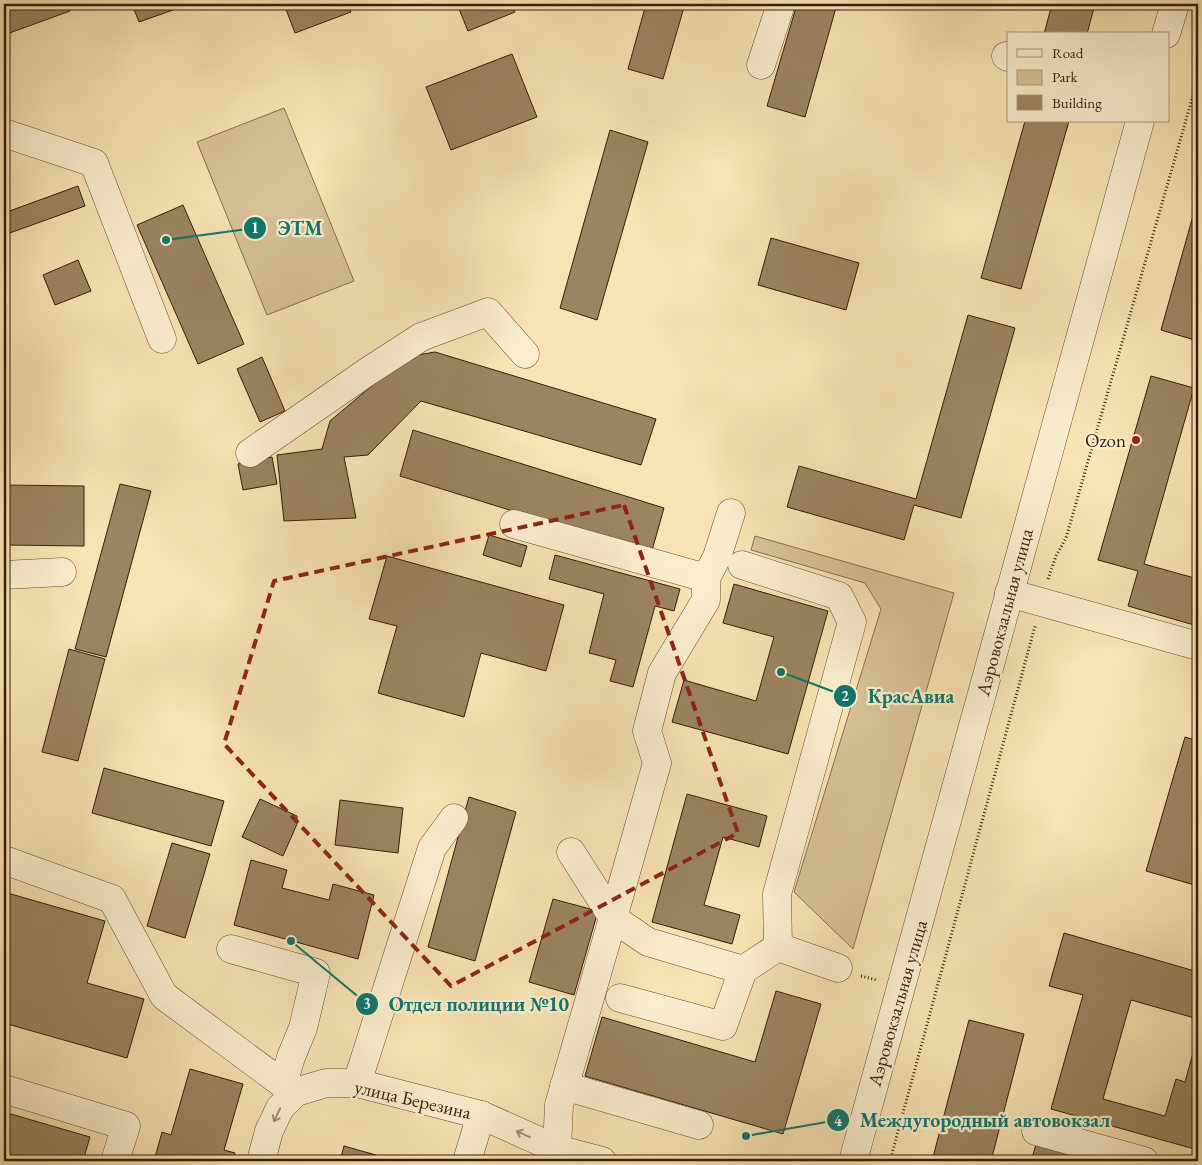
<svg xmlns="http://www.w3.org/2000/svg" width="1202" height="1165" font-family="'EB Garamond',serif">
	<rect width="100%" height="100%" fill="#f7e3b3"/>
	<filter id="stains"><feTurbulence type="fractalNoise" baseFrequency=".004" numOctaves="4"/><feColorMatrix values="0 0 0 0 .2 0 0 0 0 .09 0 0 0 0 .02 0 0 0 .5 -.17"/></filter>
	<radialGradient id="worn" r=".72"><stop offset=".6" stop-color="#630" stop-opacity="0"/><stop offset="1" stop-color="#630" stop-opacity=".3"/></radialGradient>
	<g fill="#d7c196" stroke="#886f50">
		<polygon points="284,108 354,281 267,315 197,142"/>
		<polygon points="755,536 954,593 853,949 794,892 881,609 865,583 751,550"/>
	</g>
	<g fill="#9b8461" stroke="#381d09">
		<polygon points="4,4 68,4 70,11 4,35"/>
		<polygon points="132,4 190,4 139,22"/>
		<polygon points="284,4 348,4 351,12 295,33"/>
		<polygon points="457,4 511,4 515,12 468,31"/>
		<polygon points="646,4 685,4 663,79 628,69"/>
		<polygon points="797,4 837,4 805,117 767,106"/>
		<polygon points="1052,4 1095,4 1087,34 1044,34"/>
		<polygon points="512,54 537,117 451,150 426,87"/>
		<polygon points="1025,121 1069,121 1021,289 981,278"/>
		<polygon points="610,130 648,142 597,320 560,308"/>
		<polygon points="78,186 85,206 4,235 4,213"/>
		<polygon points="1198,198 1198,341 1161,330"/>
		<polygon points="183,205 244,344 198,364 137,225"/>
		<polygon points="771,238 859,263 846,310 758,285"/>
		<polygon points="78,260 91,291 55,305 43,275"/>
		<polygon points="968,315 1015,328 961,518 914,505 904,540 787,507 799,466 916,499"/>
		<polygon points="435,352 656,419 641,465 421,401 368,455 344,457 356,518 284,521 277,455 322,449 330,421 406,357"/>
		<polygon points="262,357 285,411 260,422 237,369"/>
		<polygon points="1151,376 1194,388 1144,564 1198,579 1198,608 1194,625 1128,606 1138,571 1098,560"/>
		<polygon points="413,430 664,508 651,554 400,476"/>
		<polygon points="272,457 277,484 243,490 238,464"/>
		<polygon points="120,484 151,491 106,657 75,649"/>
		<polygon points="4,485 84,486 84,546 4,545"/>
		<polygon points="489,535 527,546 521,567 483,555"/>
		<polygon points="555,555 680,589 674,611 655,606 633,687 610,681 616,660 589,653 604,594 549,579"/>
		<polygon points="387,556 564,605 546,671 481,653 464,717 378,693 397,626 369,619"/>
		<polygon points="734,584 828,611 788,754 672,722 684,680 756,701 774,637 723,623"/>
		<polygon points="69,649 105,659 78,761 42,752"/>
		<polygon points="1185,737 1198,741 1198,886 1146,871"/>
		<polygon points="104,768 224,801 211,846 92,813"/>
		<polygon points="687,794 767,816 759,847 723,837 704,905 740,915 732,944 652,922"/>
		<polygon points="469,797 516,812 475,961 428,947"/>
		<polygon points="260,799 297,816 297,824 283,856 242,837"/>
		<polygon points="340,800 403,808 398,853 335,845"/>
		<polygon points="172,843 210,854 185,938 147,926"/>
		<polygon points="251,860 287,870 282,888 329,900 333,884 374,895 358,959 234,925"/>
		<polygon points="4,892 105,921 87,983 144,999 127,1058 4,1023"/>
		<polygon points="553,899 598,911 574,995 529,982"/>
		<polygon points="1064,933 1198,972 1198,1019 1131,1000 1103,1099 1165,1116 1176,1079 1185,1082 1198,1035 1198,1150 1051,1109 1083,995 1049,986"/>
		<polygon points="776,991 821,1004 783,1134 585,1076 602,1017 755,1062"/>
		<polygon points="969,1020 1024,1034 991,1161 932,1161"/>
		<polygon points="190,1069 243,1084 224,1150 235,1153 233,1161 154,1161 162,1132 171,1135"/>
		<polygon points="4,1112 90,1137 83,1161 4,1161"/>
		<polygon points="1038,1138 1122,1161 1031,1161"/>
		<polygon points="344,1146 397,1161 340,1161"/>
	</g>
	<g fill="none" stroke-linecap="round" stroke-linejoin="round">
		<g stroke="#684e34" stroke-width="29">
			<g id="minor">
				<polyline points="1166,34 1175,4"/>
				<polyline points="1006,56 1008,57"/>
				<polyline points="761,65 781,4"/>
				<polyline points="4,133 94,163 162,339"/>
				<polyline points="250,453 367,372 421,337 488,312 525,354"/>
				<polyline points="731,513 717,557 706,578 706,600 662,673 647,731 657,763 613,918 648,942 743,970"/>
				<polyline points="514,524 706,578"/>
				<polyline points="742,565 839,596 852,622 777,894 778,947"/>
				<polyline points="4,575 62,572"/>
				<polyline points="1009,593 1198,646"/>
				<polyline points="4,860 112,899 164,996 283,1084 296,1092"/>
				<polyline points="231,949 316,973 303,1028 291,1057 283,1084"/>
				<polyline points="620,998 723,1026 743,970 778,947 838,968"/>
				<polyline points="357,1083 432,848 454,818"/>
				<polyline points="564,1086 699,1125"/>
				<polyline points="4,1089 126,1126 115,1161"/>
				<polyline points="1036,1131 1144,1161"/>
				<polyline points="557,1149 559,1105 613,918 571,852"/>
				<polyline points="261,1161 269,1131 280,1108 296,1092 326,1083 357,1083 481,1115 557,1149 602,1161"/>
				<polyline points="467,1161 481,1115"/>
				<polyline points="853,1161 1140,121"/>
			</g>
		</g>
		<g stroke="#381d09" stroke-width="3" stroke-dasharray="1 2.5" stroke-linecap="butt">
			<polyline points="1048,579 1056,556 1066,538 1198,78"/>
			<polyline points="861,976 877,980"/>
			<polyline points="890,1161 1035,626"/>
		</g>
		<use href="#minor" stroke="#faedce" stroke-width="28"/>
	</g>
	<defs><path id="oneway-shaft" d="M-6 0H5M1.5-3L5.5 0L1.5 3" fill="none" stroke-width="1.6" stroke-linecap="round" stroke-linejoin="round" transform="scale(1.25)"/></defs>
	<g stroke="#a38f75">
		<use href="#oneway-shaft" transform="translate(277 1115) rotate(115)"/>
		<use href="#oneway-shaft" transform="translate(523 1134) rotate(-156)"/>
	</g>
	<path fill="none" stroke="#8f2418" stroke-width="4" stroke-dasharray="10 6" stroke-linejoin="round" d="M624 505 738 833 451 986 224 744 274 581Z"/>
	<circle fill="#8f2418" stroke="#faedce" stroke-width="2" cx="1136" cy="440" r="5"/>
	<g text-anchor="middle" stroke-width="4.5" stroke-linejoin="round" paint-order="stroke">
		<g font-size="19" fill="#381d09" stroke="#faedce" text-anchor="end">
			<text x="1126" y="447">Ozon</text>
		</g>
		<g font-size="19" fill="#381d09" stroke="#faedce">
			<text transform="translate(1004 612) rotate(-75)" y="7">Аэровокзальная улица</text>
			<text transform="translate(897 1003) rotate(-74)" y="7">Аэровокзальная улица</text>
			<text transform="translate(413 1099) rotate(13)" y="7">улица Березина</text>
		</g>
	</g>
	<path fill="none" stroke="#0f766e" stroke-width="2" d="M166 240L255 228M781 672L845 696M291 941L367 1004M746 1136L838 1120"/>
	<g fill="#0f766e" stroke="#faedce" stroke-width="2">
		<circle cx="166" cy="240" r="5"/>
		<circle cx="781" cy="672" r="5"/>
		<circle cx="291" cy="941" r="5"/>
		<circle cx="746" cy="1136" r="5"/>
		<circle cx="255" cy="228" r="12"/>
		<circle cx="845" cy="696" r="12"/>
		<circle cx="367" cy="1004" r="12"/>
		<circle cx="838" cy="1120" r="12"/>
	</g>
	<g font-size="15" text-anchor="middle" font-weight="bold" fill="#fff">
		<text x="255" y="233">1</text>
		<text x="845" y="701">2</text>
		<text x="367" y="1009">3</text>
		<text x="838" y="1126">4</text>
	</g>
	<g font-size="20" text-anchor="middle" font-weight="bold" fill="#0f766e" stroke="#faedce" stroke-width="4.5" stroke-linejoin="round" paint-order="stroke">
		<text x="300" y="235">ЭТМ</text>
		<text x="911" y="703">КрасАвиа</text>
		<text x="479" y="1011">Отдел полиции №10</text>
		<text x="985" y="1127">Междугородный автовокзал</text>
	</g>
	<rect width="1202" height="1165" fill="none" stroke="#f7e3b3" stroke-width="20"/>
	<rect x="5" y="5" width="1192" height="1155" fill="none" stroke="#381d09" stroke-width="2.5"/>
	<rect x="10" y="10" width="1182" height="1145" fill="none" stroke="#381d09"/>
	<rect x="1007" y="32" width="162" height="90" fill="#faedce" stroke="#ac9a7f"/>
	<rect x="1017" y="49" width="25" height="8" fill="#faedce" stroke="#ac9a7f"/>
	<text x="1052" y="58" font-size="15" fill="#381d09">Road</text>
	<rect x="1017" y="70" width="25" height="15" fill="#d7c196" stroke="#ac9a7f"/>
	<text x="1052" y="82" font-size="15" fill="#381d09">Park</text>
	<rect x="1017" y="95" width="25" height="15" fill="#9b8461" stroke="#ac9a7f"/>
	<text x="1052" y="108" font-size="15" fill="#381d09">Building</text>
	<rect width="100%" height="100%" filter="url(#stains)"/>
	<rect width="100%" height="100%" fill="url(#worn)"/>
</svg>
